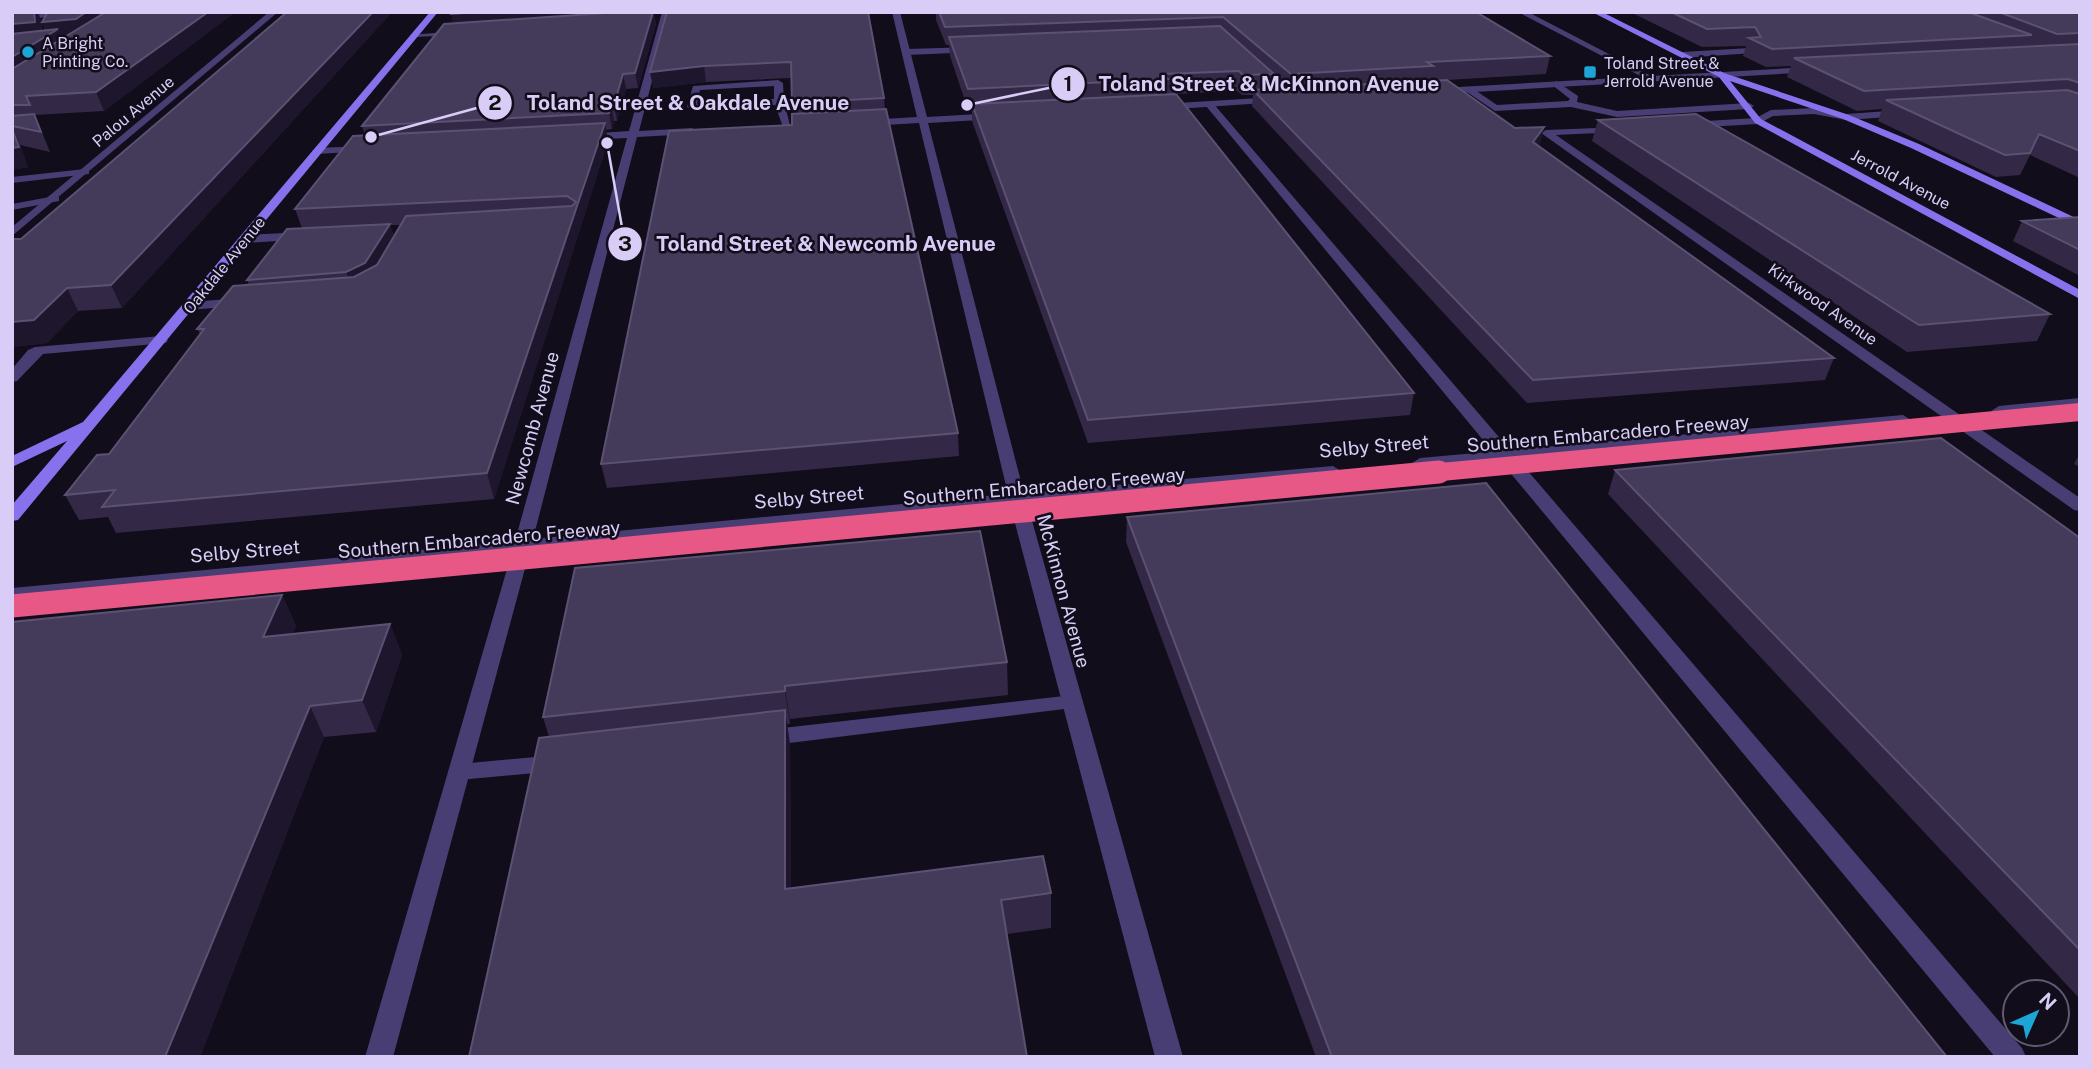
<svg xmlns="http://www.w3.org/2000/svg" width="2092" height="1069" font-family="'Public Sans',sans-serif">
	<rect width="100%" height="100%" fill="#110d1a"/>
	<g fill="none" stroke-linecap="round" stroke-linejoin="round">
		<g fill="#493e73" fill-rule="evenodd">
			<polygon points="1518,12 1528,12 1657,79 1650,81"/>
			<polygon points="459,31 462,35 414,37 410,35"/>
			<polygon points="973,47 976,52 907,55 903,52 907,49"/>
			<polygon points="1750,48 1753,53 1682,58 1678,55 1682,52"/>
			<path d="M778 80 783 83 784 102 791 129 783 127 775 105 692 110 687 107 693 86ZM774 86V99L697 104 700 90Z"/>
			<polygon points="1556,81 1578,96 1577,102 1617,111 1749,103 1754,106 1749,109 1617,117 1571,107 1495,111 1464,90 1472,88 1497,105 1568,101 1570,99 1551,84"/>
			<polygon points="1206,102 1212,102 2022,1048 2026,1057 1995,1057 1206,106"/>
			<polygon points="85,169 89,170 89,174 12,183 12,177"/>
			<polygon points="55,196 59,197 59,201 12,210 12,204"/>
			<polygon points="305,232 311,236 309,239 245,243 239,239 245,235"/>
			<polygon points="242,298 249,302 247,305 190,310 183,306 190,302"/>
			<polygon points="161,336 168,340 166,343 43,354 17,381 12,382 12,369 28,350 35,347"/>
			<polygon points="1073,695 1080,697 1083,702 1080,707 765,746 757,743 754,738 757,733 765,730"/>
			<polygon points="557,755 565,757 568,763 565,769 557,771 459,780 451,778 448,772 451,766 459,764"/>
		</g>
		<g fill="#493e73" fill-rule="evenodd">
			<polygon points="59,12 91,12 12,21 12,17"/>
			<polygon points="269,12 278,12 12,236 12,227"/>
			<polygon points="662,12 670,12 639,131 692,128 697,131 692,134 637,137 533,539 1008,494 919,123 867,126 862,123 867,120 917,117 892,12 900,12 927,117 996,113 1001,116 996,119 928,123 1024,493 1333,466 1341,471 1333,476 1027,503 1183,1057 1155,1057 1010,504 530,550 393,1057 365,1057 512,552 12,600 12,588 515,541 627,138 584,140 579,137 584,134 629,131"/>
			<polygon points="1811,67 1815,70 1814,72 1440,94 1435,91 1440,88"/>
			<polygon points="1276,97 1281,100 1279,102 1161,110 1156,107 1161,104"/>
			<polygon points="1814,108 1846,114 1903,110 1908,113 1903,116 1846,120 1814,114 1773,116 1758,124 1689,128 1684,125 1689,122 1756,118 1771,110"/>
			<polygon points="1623,127 1623,131 1619,132 1556,135 2080,498 2080,511 2074,510 1541,133 1546,130"/>
			<polygon points="364,146 368,147 368,151 317,154 312,151 317,148"/>
			<polygon points="2080,398 2080,407 1999,416 1991,411 1999,406"/>
			<polygon points="1903,415 1911,420 1908,423 1420,468 1412,463 1420,458"/>
		</g>
		<g fill="#8771ec" fill-rule="evenodd">
			<polygon points="430,12 438,12 18,520 12,521 12,505 67,441 12,467 12,456 83,422"/>
			<polygon points="1592,12 1602,12 1724,73 1849,115 1919,144 2080,220 2080,228 1911,148 1843,119 1730,81 1761,119 2080,290 2080,299 1755,123 1719,77"/>
		</g>
		<polyline stroke="#e85887" stroke-width="18" points="1420,474 2080,412"/>
		<polyline stroke="#e85887" stroke-width="23" points="12,606 1439,472"/>
	</g>
	<g fill="#332846" fill-rule="evenodd">
		<polygon points="12,12 41,20 42,31 45,30 42,22 48,12 235,12 104,111 35,115 50,152 20,145 28,167 12,170"/>
		<polygon points="287,12 392,12 122,308 78,311 47,343 12,347 12,239 21,239"/>
		<path d="M452 12H659V14H654L656 24 638 88 626 89 617 121H614L612 129 606 130 608 141 494 499 116 533 108 517 79 520 65 495 109 454 200 334 197 329 249 285 247 280 302 228 295 209 365 135 362 126 453 24ZM390 225H401L394 237Z"/>
		<polygon points="667,12 884,98 885,109 958,433 959,456 607,488 601,464 792,125 793,114 791,78 706,82 653,88"/>
		<path d="M936 12H1476L1550 56 1546 74 1431 81 1515 128 1544 127 1539 146 1834 358 1825 380 1527 403 1252 106 1253 95H1242L1237 91 1176 94 1414 393 1410 415 1088 443 972 121V110H968L950 56 949 45H946L936 20ZM1274 79 1284 88 1273 89Z"/>
		<polygon points="1630,12 2080,12 2080,178 2030,155 2020,175 1996,177 1878,121 1882,109 1857,111 1787,77 1791,66 1766,67 1743,56 1746,46 1702,47"/>
		<polygon points="1598,120 2050,314 2037,341 1907,352 1592,141"/>
		<polygon points="2080,217 2080,276 2013,241 2022,221"/>
		<polygon points="2080,453 2080,467 2074,464"/>
		<polygon points="1615,470 2080,538 2080,999 1608,494"/>
		<polygon points="1127,517 1947,1057 1316,1057 1126,542"/>
		<polygon points="575,568 1007,662 1008,695 790,719 790,724 787,724 790,744 791,888 1051,893 1051,928 1007,934 1027,1057 549,737 543,717"/>
		<polygon points="282,595 296,626 292,634 390,624 402,655 376,732 324,737 200,1057"/>
	</g>
	<g fill="#1e162d">
		<polygon points="34,12 38,12 41,20 42,39 12,41 12,24"/>
		<polygon points="86,12 119,12 83,35 62,37 66,46 12,80 12,57 48,36 42,22"/>
		<polygon points="208,12 235,12 104,111 96,92"/>
		<polygon points="373,12 392,12 122,308 111,285"/>
		<polygon points="480,12 659,12 659,14 654,14 656,24 638,88 635,73 454,29 451,14"/>
		<polygon points="704,66 706,82 653,88 650,72"/>
		<polygon points="623,74 626,89 617,121 614,105"/>
		<polygon points="611,105 614,121 612,129 609,113"/>
		<polygon points="605,123 608,141 494,499 487,473"/>
		<polygon points="1544,127 1540,144 1529,160 1533,142"/>
		<polygon points="12,128 20,145 28,167 12,170"/>
		<polygon points="390,224 394,238 370,277 351,286 346,272"/>
		<polygon points="67,288 78,311 47,343 12,347 12,322"/>
		<polygon points="282,595 296,626 277,668 263,637"/>
		<polygon points="390,624 402,655 376,732 362,700"/>
		<polygon points="785,686 790,719 790,724 785,691"/>
		<polygon points="310,706 324,737 200,1057 165,1057"/>
		<polygon points="785,710 790,744 791,923 785,889"/>
	</g>
	<g fill="#443a59" stroke="#5c5172" stroke-width="2">
		<polygon points="12,12 34,12 35,22 12,24"/>
		<polygon points="48,12 86,12 76,19 42,22"/>
		<polygon points="106,12 208,12 96,92 26,96 30,105 12,105 12,69"/>
		<polygon points="287,12 373,12 111,285 67,288 34,320 12,322 12,239 21,239"/>
		<polygon points="452,12 480,12 451,14"/>
		<polygon points="621,12 653,12 635,73 623,74 614,105 611,105 609,113 362,126 444,24"/>
		<polygon points="667,12 868,12 884,98 792,103 791,62 704,66 650,72"/>
		<polygon points="939,12 1476,12 1550,56 1427,62 1433,66 1291,74 1223,17 945,27"/>
		<polygon points="1671,12 1968,12 2032,35 1772,49 1749,38 1761,37 1755,27 1707,29"/>
		<polygon points="1999,12 2080,12 2080,33 2057,34"/>
		<polygon points="1220,26 1274,74 1243,75 1239,71 1164,74 1168,79 968,89 949,37"/>
		<polygon points="58,29 12,57 12,34"/>
		<polygon points="2080,44 2080,83 2068,79 1864,91 1794,58"/>
		<polygon points="1447,80 1515,128 1544,127 1533,142 1834,358 1533,380 1253,90"/>
		<polygon points="2067,90 2080,94 2080,151 2039,134 2030,153 2005,155 1886,100"/>
		<polygon points="1176,94 1414,393 1088,420 972,104"/>
		<polygon points="886,109 958,433 601,464 669,131 792,125 792,114"/>
		<polygon points="34,114 41,132 12,126 12,116"/>
		<polygon points="1696,114 2050,314 1919,325 1598,120"/>
		<polygon points="605,123 487,473 102,507 115,490 65,495 97,455 109,454 204,329 197,329 233,286 354,277 377,265 406,216 572,206 576,202 567,196 295,209 353,136"/>
		<polygon points="12,129 19,147 12,148"/>
		<polygon points="2080,217 2080,250 2022,221"/>
		<polygon points="390,224 365,263 346,272 247,280 287,229"/>
		<polygon points="1941,438 2080,538 2080,950 1615,470"/>
		<polygon points="1486,483 1947,1057 1332,1057 1127,517"/>
		<polygon points="980,531 1007,662 785,686 785,691 543,717 575,568"/>
		<polygon points="282,595 263,637 390,624 362,700 310,706 165,1057 12,1057 12,622"/>
		<polygon points="785,710 785,889 1043,856 1051,893 1001,900 1027,1057 469,1057 539,738"/>
	</g>
	<g fill="#1da6d5" stroke="#110d1a" stroke-width="2.5">
		<circle cx="28" cy="52" r="7"/>
		<rect x="1583" y="65" width="14" height="14" rx="3.5"/>
	</g>
	<g text-anchor="middle" stroke-width="5" stroke-linejoin="round" paint-order="stroke">
		<g font-size="16" fill="#d9cdf8" stroke="#110d1a" text-anchor="start">
			<text x="42" y="49">A Bright<tspan x="42" dy="18">Printing Co.</tspan></text>
			<text x="1604" y="69">Toland Street &amp;<tspan x="1604" dy="18">Jerrold Avenue</tspan></text>
		</g>
		<g font-size="16" fill="#d9cdf8" stroke="#110d1a">
			<text transform="translate(133 111) rotate(-40)" y="6">Palou Avenue</text>
			<text transform="translate(1901 179) rotate(28)" y="6">Jerrold Avenue</text>
			<text transform="translate(224 265) rotate(-51)" y="6">Oakdale Avenue</text>
			<text transform="translate(1823 304) rotate(35)" y="6">Kirkwood Avenue</text>
		</g>
		<g font-size="19" fill="#d9cdf8" stroke="#110d1a">
			<text transform="translate(532 428) rotate(-75)" y="7">Newcomb Avenue</text>
			<text transform="translate(1608 433) rotate(-5)" y="7">Southern Embarcadero Freeway</text>
			<text transform="translate(1374 446) rotate(-5)" y="7">Selby Street</text>
			<text transform="translate(1044 486) rotate(-5)" y="7">Southern Embarcadero Freeway</text>
			<text transform="translate(809 497) rotate(-5)" y="7">Selby Street</text>
			<text transform="translate(479 539) rotate(-5)" y="7">Southern Embarcadero Freeway</text>
			<text transform="translate(245 551) rotate(-5)" y="7">Selby Street</text>
			<text transform="translate(1064 591) rotate(75)" y="7">McKinnon Avenue</text>
		</g>
	</g>
	<path fill="none" stroke="#d9cdf8" stroke-width="2.5" d="M967 105L1068 84M371 137L495 103M607 143L625 244"/>
	<g fill="#d9cdf8" stroke="#110d1a" stroke-width="2.5">
		<circle cx="967" cy="105" r="7"/>
		<circle cx="371" cy="137" r="7"/>
		<circle cx="607" cy="143" r="7"/>
		<circle cx="1068" cy="84" r="18"/>
		<circle cx="495" cy="103" r="18"/>
		<circle cx="625" cy="244" r="18"/>
	</g>
	<g font-size="21" text-anchor="middle" font-weight="bold" fill="#111">
		<text x="1068" y="91">1</text>
		<text x="495" y="110">2</text>
		<text x="625" y="251">3</text>
	</g>
	<g font-size="21" text-anchor="middle" font-weight="bold" fill="#d9cdf8" stroke="#110d1a" stroke-width="5" stroke-linejoin="round" paint-order="stroke">
		<text x="1269" y="91">Toland Street &amp; McKinnon Avenue</text>
		<text x="688" y="110">Toland Street &amp; Oakdale Avenue</text>
		<text x="826" y="251">Toland Street &amp; Newcomb Avenue</text>
	</g>
	<rect width="2092" height="1069" fill="none" stroke="#d9cdf8" stroke-width="28"/>
	<g transform="translate(2036 1013) rotate(45)"><circle r="33" fill="#110d1a" stroke="#615a73" stroke-width="2"/>
	<path d="M0-5L12 26L0 18L-12 26Z" fill="#1da6d5"/>
	<text y="-10" font-size="19" font-weight="bold" text-anchor="middle" fill="#d9cdf8">N</text>
	</g>
</svg>
